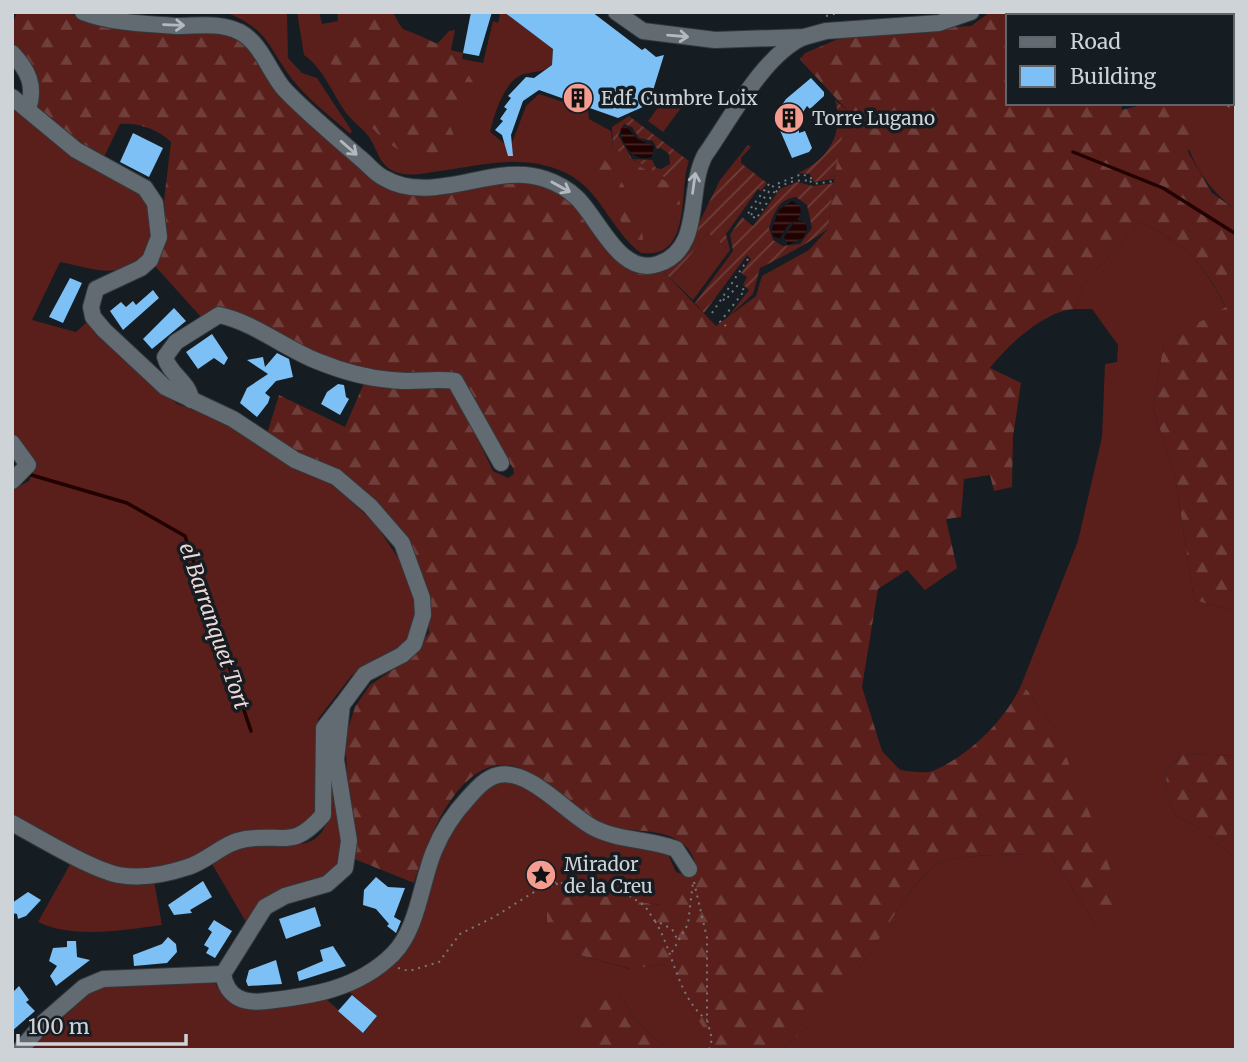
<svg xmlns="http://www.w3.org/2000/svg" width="1248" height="1062" font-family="Merriweather,serif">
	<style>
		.grass { fill: #5a1f1a }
		.forest { fill: url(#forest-firs) }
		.garden { fill: url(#garden-furrows); fill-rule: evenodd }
		.water { fill: url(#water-rules) }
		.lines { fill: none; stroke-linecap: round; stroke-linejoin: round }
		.stream { stroke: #220101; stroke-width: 3.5 }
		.building { fill: #7cc0f6 }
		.minor-casing { stroke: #34383c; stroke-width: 18 }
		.path { stroke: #747a7f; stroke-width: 2; stroke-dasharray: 2 5; stroke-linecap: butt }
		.minor { stroke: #626b72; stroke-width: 16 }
		.oneway { stroke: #b3b9be }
		.labels { text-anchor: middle; stroke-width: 7; stroke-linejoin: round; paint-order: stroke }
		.poi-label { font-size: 19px; fill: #ced3d7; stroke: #151c22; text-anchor: start }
		.water-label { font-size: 21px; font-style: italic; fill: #efd8d4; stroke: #151c22 }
	</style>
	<defs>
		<pattern id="forest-firs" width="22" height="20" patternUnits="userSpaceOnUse" patternTransform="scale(1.75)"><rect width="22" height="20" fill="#5a1f1a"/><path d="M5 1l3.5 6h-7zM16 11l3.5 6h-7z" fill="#703f3b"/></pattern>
		<pattern id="garden-furrows" width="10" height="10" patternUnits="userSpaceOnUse" patternTransform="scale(1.75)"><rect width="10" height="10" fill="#5a1f1a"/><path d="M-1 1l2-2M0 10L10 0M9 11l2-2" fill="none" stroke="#703f3b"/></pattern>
		<pattern id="water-rules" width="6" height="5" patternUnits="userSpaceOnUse" patternTransform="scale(1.75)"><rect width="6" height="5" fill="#220101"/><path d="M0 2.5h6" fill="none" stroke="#412525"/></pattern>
	</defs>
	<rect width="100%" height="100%" fill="#151c22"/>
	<g class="grass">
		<path d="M225,12H287L288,58L302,73L317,78L352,131L350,134C333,118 312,103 297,85C267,50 273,31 225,12Z"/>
		<path d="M297,12H319L322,24L338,21L337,12H393C404,36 413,40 438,43L449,31L455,30L451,50L463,53L462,59L483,63L493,21L498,23L500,15L495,12H511L509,16L553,49L552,65C542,73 533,71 521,75C504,82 494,115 490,132L510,148L526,106L539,94L588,110L589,119L611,131L613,148C644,164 643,172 681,169L689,161C678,190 693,260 641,253C611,231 601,190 566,173C525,153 483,165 440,171C425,173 408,178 393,171C378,163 378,150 369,137C363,129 354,123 347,114C332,94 325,70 304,55Z"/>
		<path d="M1093,12H1236V210C1196,180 1188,151 1175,104L1168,103H1232V16H1094Z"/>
		<polygon points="672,89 687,100 663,132 648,121"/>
		<path d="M12,105L139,191C158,219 155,265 116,270C99,273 77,265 60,262L32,320L76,332L88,321L177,404L223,420L332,483L376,525L409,574L415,592L414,629L408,643L352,675L318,719V810L308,827L214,848L172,867L132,870L95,860L12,816V490L29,481L34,468L12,438Z"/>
		<path d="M1141,222C1188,247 1201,260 1226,308L1164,342L1153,407L1175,476L1194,600L1236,612V756L1183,754L1166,771L1167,794L1175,815L1197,827L1236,858V1050H782C818,1019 840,993 868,955C885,932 915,875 940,863C963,852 1025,855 1051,855L1096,925L1076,785L1054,727L1022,683L1078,541L1102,437L1105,364L1117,362L1118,345L1092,309H1074L1083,284Z"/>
		<polygon points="707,233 730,250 693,300 672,280"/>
		<path d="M329,749C333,783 352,850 329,877C287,890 274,885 246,922L212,864C222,857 230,851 241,848C287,835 327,868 332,793C333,779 330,763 329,749Z"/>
		<path d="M499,778L521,785L582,829L666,850L676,872L661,905L632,901L576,954L630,969L664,964L708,1035L694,1050H669L640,1025L618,993H599L573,1046L577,1050H29L92,990L109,985L214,981C233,1021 290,1002 325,998L364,1033L377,1016L346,989L382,970L444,839L469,805Z"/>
		<path d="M72,861C104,878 117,884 154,881L162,925C124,930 73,939 38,922Z"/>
	</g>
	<g class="forest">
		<path d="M17,12H68L87,21L224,33L241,39L286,103L375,180L538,183L572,199L613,250L662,270L716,326L756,296L762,276L809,250L828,229L840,133L847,110L804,64L800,59L805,53L852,33L971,26L990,12H1093L1094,16H1008V103H1121L1122,110L1149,103L1175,104L1195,127L1188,152L1212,193L1236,210V612L1194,600L1175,476L1153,407L1164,342L1226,307C1201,260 1188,247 1141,222L1083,284L1074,309C1044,311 1007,346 990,368L1021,383L1013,437L1012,487L994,491L990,475L964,479L961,517L946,519L957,568L925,590L907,570L878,589L862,687L882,751L900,770C910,771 924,774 933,771C970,755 1007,719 1022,683L1054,727L1103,846L1121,905L1096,925L1051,855C1025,855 963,852 940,863C914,875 886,932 868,955C840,994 818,1019 782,1050H694L707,1034L664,964L631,969L576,954L547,932V903L582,893L660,905L676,872L689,876L696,874C697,862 691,849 681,842C656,825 620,835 593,821C562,805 532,756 493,766C450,778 426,845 414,883L352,858L345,738L355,707L370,685L412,657L429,633L426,586L407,544L267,434L279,395L345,427L364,383L397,389L448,386L460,403L493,471L508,478L514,474L513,468L450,374L437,372L414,377L373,373L305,349L241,316L202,318L155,266L166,243L164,201L171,142C160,130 137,122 120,124L103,159C81,145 48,128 36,104C27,84 31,60 13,45L12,26Z"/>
		<path d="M347,12H388L394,26C431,39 454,48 474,84L464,100L448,105L446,117L456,140C398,193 346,96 326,53L346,37Z"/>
		<path d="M599,154C623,177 641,212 644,245L636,246C612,217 619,194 588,167L589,160Z"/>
		<polygon points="628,160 676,187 681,208 670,211 638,178 625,175 623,166"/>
		<polygon points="1183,754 1236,756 1236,858 1197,827 1175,815 1167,794 1166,771"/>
		<polygon points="599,993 618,993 640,1025 669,1050 577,1050 573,1046 583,1015"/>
	</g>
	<g class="garden">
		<path d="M835,100L847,110L834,179L814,182L810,174L798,173C828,160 845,133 835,100Z"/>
		<path d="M629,116L689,161L675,176L666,178L613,148L612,127ZM624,124L632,127L639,138L653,141L657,149L661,148L669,154L670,164L661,169L656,168L652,160L632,159L618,135Z"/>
		<polygon points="748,145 751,147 741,158 741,163 767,183 761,191 758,189 726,234 730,250 707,233 672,280 662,270 683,259 692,247 697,227 720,180"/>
		<path d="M797,182L813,186L834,183L828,229C806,245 784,256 760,268L753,294L728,317L749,290L743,285L747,277L741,273L751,259L747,255L704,313L695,303L733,251L730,235L742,217L753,226L780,189ZM796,197L807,205L812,228L800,244L783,246L773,240L769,228C774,214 778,199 796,197Z"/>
	</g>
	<g class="water">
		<path d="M626,126L637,139L654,146L652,157C635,163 619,144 621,128Z"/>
		<polygon points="792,201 800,206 801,213 797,220 805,222 807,229 803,238 788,245 784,237 796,220 787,226 780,238 774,237 771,231 779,210"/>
	</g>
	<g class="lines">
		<g class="stream">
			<polyline points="1073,152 1163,188 1236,234"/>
			<polyline points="28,474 127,503 185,536 251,731"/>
		</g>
	</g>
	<g class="building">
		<polygon points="471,12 492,12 479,56 463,53"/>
		<polygon points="504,12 592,12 642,50 645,48 656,57 664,55 651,97 645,106 618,118 539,90 523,101 511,135 513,156 508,156 502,135 495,130 503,121 500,119 507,109 504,107 511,98 508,96 526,77 534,78 552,65 553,49"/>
		<polygon points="811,78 824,92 824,96 810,109 807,106 799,118 799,133 805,131 812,148 809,152 792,158 779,128 778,111 786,99"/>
		<polygon points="133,133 163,148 149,177 120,162"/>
		<polygon points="70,278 82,283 63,323 49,317"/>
		<polygon points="153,290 159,298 123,330 110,311 121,302 126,307 133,301 136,305"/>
		<polygon points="174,308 186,321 152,349 143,339"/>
		<polygon points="212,334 228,358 224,365 214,358 198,369 186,352"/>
		<polygon points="277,353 289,359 293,377 276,381 265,393 270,397 268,403 257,417 240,403 247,388 268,374 247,360 263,357 265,367"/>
		<polygon points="338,384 344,385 346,397 349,399 340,415 321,404 327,392"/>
		<polygon points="376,877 388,887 405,888 394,917 401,921 396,933 387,926 389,924 376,909 363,905 364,890"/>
		<polygon points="203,881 212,897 190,910 192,913 174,915 168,905"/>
		<polygon points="28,892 41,900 26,916 18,919 17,914 12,913 12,903"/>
		<polygon points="315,907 321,926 286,939 279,919"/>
		<polygon points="214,920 232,931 215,958 206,953 209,948 204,945 212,932 208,929"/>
		<polygon points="168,937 176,944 177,952 167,963 134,966 133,955 162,944"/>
		<polygon points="67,941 76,941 77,957 90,960 56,986 50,976 57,966 49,961 53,948 67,947"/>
		<polygon points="333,946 346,966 299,981 297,972 323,961 320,950"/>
		<polygon points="276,960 282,984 248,986 246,981 249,970"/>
		<polygon points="19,986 29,1000 26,1002 35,1011 12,1031 12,993"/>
		<polygon points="352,995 377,1016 363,1033 338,1011"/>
	</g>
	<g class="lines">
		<g class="minor-casing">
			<g id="minor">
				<path d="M83,12C111,23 147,24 177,26C199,26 220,22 240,32C262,44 269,72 285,90C308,114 335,136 360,158C368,164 375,174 384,178C434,207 494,161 545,179C557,183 568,189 577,198C599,219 620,277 658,264C704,249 686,190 705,155C730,120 764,54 804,37"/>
				<polyline points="616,12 643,31 715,40 804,37 826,31 939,23 971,12"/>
				<path d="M12,53C28,70 36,86 28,109"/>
				<path d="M12,97L76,150L145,188L155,203L159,237L150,260L141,268L96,289L91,307L93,317L104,330L165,387L233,419L295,460L336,477L370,506L402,543L422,598L423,615L414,644L402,655L365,674L342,705L336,760L349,841L345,868L327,884L285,896L265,907L223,974C227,997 243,1004 266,1001C312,996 358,989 393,954C418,929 421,882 434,851C442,831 454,813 469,797C477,788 486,778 498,775C530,768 567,814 594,828C620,841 650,839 676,849L689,869"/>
				<path d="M191,400C190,383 169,374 165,357L176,342L219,315C255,323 284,348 317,361C339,370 367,378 391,380C413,383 433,378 455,381L501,463"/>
				<polyline points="12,443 28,465 12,481"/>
				<path d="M12,823C38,837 92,870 119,875C141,879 167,874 188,867C208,861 224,842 246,839C285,833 292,850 323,815L324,728L342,705"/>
				<polyline points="20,1050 45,1021 84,987 103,979 223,974"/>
			</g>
		</g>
		<g class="path">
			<polyline points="1137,12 1140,16"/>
			<polyline points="1200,12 1202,16"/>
			<polyline points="826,16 841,12"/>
			<polyline points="1232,78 1236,80"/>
			<polyline points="1214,103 1236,108"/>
			<polyline points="810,181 813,184 835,181"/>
			<polyline points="769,184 748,212 756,219 775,191"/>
			<path d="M751,215L774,185L802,174L811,178L810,181C797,179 786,182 775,190L781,195"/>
			<polyline points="723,299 725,301 737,286 745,290 720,322 726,326"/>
			<polyline points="712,313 750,256"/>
			<polyline points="554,882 625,893 645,906 654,920 672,929 678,941"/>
			<polyline points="694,882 707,938 707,1020 712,1039 709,1050"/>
			<path d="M655,921C674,952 677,997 707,1020"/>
			<polyline points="672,952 688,924 693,882"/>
			<polyline points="398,968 409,971 439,962 460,934 494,917 547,884 554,887 558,883"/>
		</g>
		<use href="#minor" class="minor"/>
	</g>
	<defs><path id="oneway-shaft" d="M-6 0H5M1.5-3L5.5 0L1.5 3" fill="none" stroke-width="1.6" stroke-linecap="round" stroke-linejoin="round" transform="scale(1.75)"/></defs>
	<g class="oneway">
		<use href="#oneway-shaft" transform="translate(174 25) rotate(2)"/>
		<use href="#oneway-shaft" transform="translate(678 36) rotate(5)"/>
		<use href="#oneway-shaft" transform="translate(349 148) rotate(41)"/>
		<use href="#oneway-shaft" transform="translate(694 183) rotate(-82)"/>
		<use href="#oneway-shaft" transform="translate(561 187) rotate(29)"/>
	</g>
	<defs>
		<g id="building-disc" transform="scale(1.575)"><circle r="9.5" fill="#f59c90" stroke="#151c22"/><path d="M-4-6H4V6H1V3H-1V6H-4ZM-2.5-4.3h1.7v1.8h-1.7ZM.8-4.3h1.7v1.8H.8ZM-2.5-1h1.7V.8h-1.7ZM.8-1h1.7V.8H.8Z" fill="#111"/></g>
		<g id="sight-disc" transform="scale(1.575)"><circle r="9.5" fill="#f59c90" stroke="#151c22"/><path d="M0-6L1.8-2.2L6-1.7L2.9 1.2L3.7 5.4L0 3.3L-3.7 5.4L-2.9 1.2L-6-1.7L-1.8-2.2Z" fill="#111"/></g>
	</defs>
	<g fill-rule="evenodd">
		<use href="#building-disc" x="578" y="98"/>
		<use href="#building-disc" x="789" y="118"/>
		<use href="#sight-disc" x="541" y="875"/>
	</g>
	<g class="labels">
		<g class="poi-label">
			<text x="601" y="105">Edf. Cumbre Loix</text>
			<text x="812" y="125">Torre Lugano</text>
			<text x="564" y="871">Mirador<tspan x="564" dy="22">de la Creu</tspan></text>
		</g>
		<g class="water-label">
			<text transform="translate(214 626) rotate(71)" y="7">el Barranquet Tort</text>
		</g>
	</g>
	<rect width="1248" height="1062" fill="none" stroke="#ced3d7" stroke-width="28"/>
	<rect x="1006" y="14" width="228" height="91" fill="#151c22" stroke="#5f656a" stroke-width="2"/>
	<rect x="1020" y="37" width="35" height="10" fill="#626b72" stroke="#5f656a" stroke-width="2"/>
	<text x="1070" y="49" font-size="21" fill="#ced3d7">Road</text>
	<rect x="1020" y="66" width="35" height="21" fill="#7cc0f6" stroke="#5f656a" stroke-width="2"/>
	<text x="1070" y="84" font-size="21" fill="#ced3d7">Building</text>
	<path d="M18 1034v10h168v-10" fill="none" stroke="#ced3d7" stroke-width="3.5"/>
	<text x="28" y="1034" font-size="21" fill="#ced3d7" stroke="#151c22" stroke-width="5" paint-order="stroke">100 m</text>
</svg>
